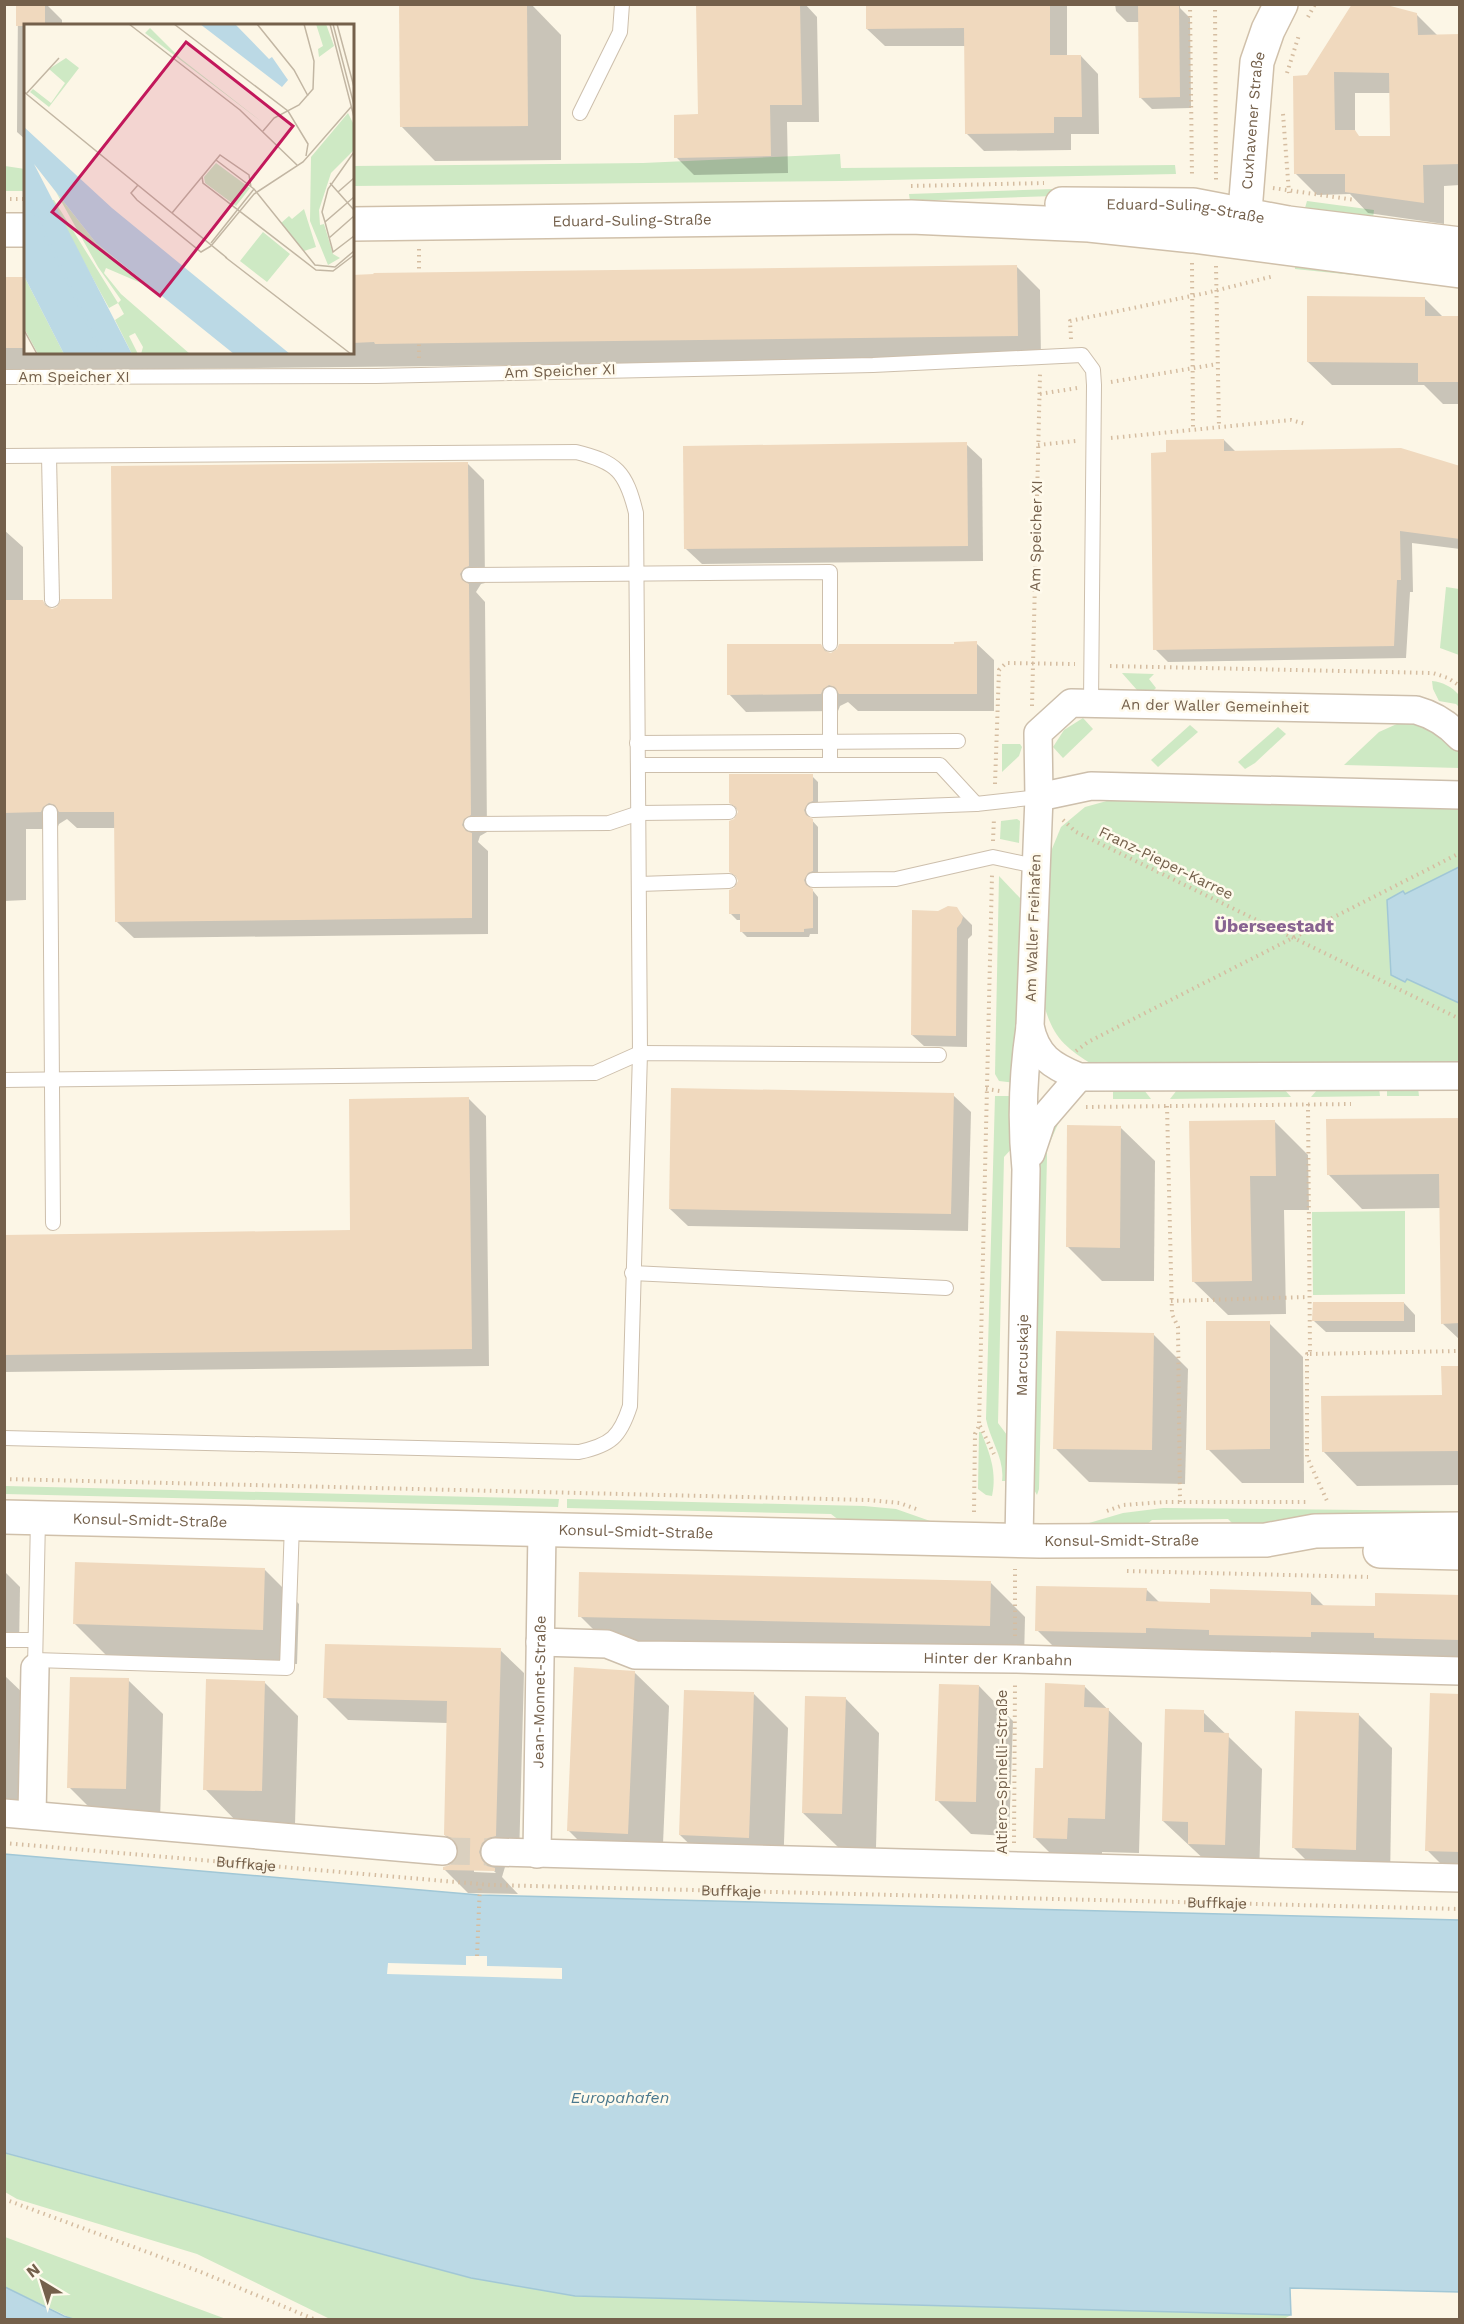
<svg xmlns="http://www.w3.org/2000/svg" width="1464" height="2324" font-family="'Work Sans',sans-serif">
	<style>
		.green { fill: #cee9c4 }
		.water { fill: #bbd9e5; stroke: #a1c7d6; stroke-width: 1.5 }
		.pier { fill: #fcf6e6 }
		.shadow { fill: #0003; fill-rule: evenodd }
		.building { fill: #f0d9be; fill-rule: evenodd }
		.lines { fill: none; stroke-linecap: round; stroke-linejoin: round }
		.street-tunnel { stroke: #dad0bf; stroke-width: 27; stroke-dasharray: 27 14; stroke-linecap: butt }
		.lane-casing { stroke: #cdbfac; stroke-width: 16 }
		.street-casing { stroke: #cdbfac; stroke-width: 30 }
		.secondary-casing { stroke: #d0c0aa; stroke-width: 36 }
		.path { stroke: #d5bda1; stroke-width: 4; stroke-dasharray: 1.5 4.5; stroke-linecap: butt }
		.lane { stroke: #fff; stroke-width: 14 }
		.street { stroke: #fff; stroke-width: 27 }
		.secondary { stroke: #fff; stroke-width: 33 }
		.labels { text-anchor: middle; stroke-width: 5; stroke-linejoin: round; paint-order: stroke }
		.street-label { font-size: 15px; fill: #74604b; stroke: #fffaec }
		.water-label { font-size: 16px; font-style: italic; fill: #49788e; stroke: #fffaec }
		.quarter-label { font-size: 18px; font-weight: bold; fill: #886391; stroke: #fffaec }
		.inset-river { fill: none; stroke: #bbd9e5; stroke-width: 3 }
		.inset-road { fill: none; stroke: #c2b6a3; stroke-width: 1.5 }
		.view { fill: #c2185b; fill-opacity: 0.15; stroke: #c2185b; stroke-width: 3 }
		.inset-edge { fill: none; stroke: #74604b; stroke-width: 3 }
	</style>
	<rect width="100%" height="100%" fill="#fcf6e6"/>
	<g class="green">
		<polygon points="840,154 841,168 1175,165 1176,174 841,181 353,186 353,166 643,163"/>
		<polygon points="5,166 25,169 25,191 5,191"/>
		<polygon points="1175,188 1175,196 1054,196 910,201 909,194 1053,189"/>
		<polygon points="1307,201 1374,210 1373,219 1305,208"/>
		<polygon points="1295,260 1364,268 1363,276 1295,269"/>
		<polygon points="1446,587 1459,589 1459,655 1440,648"/>
		<polygon points="1122,673 1154,674 1149,679 1156,688 1154,690 1137,690"/>
		<path d="M1432,681C1443,682 1452,687 1459,695V707L1456,704L1439,701L1433,689Z"/>
		<polygon points="1083,718 1093,729 1063,758 1053,747 1064,730"/>
		<path d="M1399,723C1428,723 1440,731 1459,751V768L1344,765L1379,732Z"/>
		<polygon points="1190,725 1198,732 1158,767 1151,760"/>
		<polygon points="1278,727 1286,734 1255,763 1245,769 1238,762"/>
		<polygon points="1002,744 1020,744 1022,747 1019,756 1002,772"/>
		<path d="M1114,799L1459,807V1063L1093,1065C1063,1046 1053,1037 1043,1002L1047,861L1061,827L1085,807Z"/>
		<polygon points="1017,819 1020,821 1019,843 1000,839 1001,821"/>
		<polygon points="999,876 1020,898 1016,1083 999,1081 995,1074"/>
		<polygon points="1379,1088 1380,1096 1311,1097 1318,1089"/>
		<polygon points="1387,1088 1418,1088 1419,1096 1387,1096"/>
		<polygon points="1284,1089 1291,1097 1170,1099 1177,1090"/>
		<polygon points="1144,1090 1151,1099 1113,1099 1113,1091"/>
		<path d="M995,1096H1016L1014,1146L1004,1157L998,1423L1007,1435L1006,1481H1002C1005,1459 990,1440 986,1419Z"/>
		<polygon points="1061,1117 1047,1149 1047,1157 1039,1489 1037,1495 1033,1488 1039,1157 1045,1135"/>
		<polygon points="1405,1211 1405,1294 1313,1295 1312,1212"/>
		<path d="M979,1432H981C990,1454 997,1472 992,1496L986,1495L978,1489Z"/>
		<polygon points="5,1486 559,1499 558,1507 5,1494"/>
		<polygon points="567,1499 864,1506 896,1509 933,1522 952,1523 844,1524 831,1514 567,1508"/>
		<polygon points="1163,1508 1459,1511 1459,1519 1238,1529 1228,1519 1152,1520 1140,1530 1078,1524 1089,1523 1123,1513"/>
		<polygon points="4,2153 471,2278 575,2296 1291,2315 1282,2320 330,2319 197,2254 17,2199 5,2192"/>
		<polygon points="5,2237 226,2319 73,2319 5,2287"/>
	</g>
	<g class="water">
		<polygon points="1459,867 1459,1003 1407,979 1405,982 1391,975 1387,900 1403,891 1405,894"/>
		<polygon points="4,1854 479,1895 1459,1920 1459,2292 1290,2288 1291,2315 575,2296 471,2278 5,2153"/>
		<polygon points="5,2287 64,2316 73,2319 5,2319"/>
	</g>
	<polygon class="pier" points="466,1956 487,1956 487,1966 562,1968 562,1979 387,1974 388,1963 466,1965"/>
	<g class="shadow">
		<polygon points="18,4 46,4 62,20 62,26 26,26 26,140 17,132"/>
		<polygon points="401,4 531,4 561,35 561,160 435,161 401,126"/>
		<polygon points="698,4 805,4 817,17 819,122 787,122 788,173 694,175 676,157 700,116"/>
		<polygon points="867,4 1067,4 1067,56 1081,56 1098,74 1099,134 1071,134 1071,150 984,151 966,133 966,46 885,46 867,29"/>
		<polygon points="1115,4 1180,4 1180,8 1190,18 1191,108 1152,109 1140,97 1140,22 1127,22 1116,11"/>
		<path d="M1416,14L1438,36H1460V185L1444,186V224L1368,213L1350,194L1317,195L1295,173L1308,77ZM1355,93H1391L1392,138H1360L1355,132Z"/>
		<polygon points="1017,267 1040,290 1041,359 4,371 4,278 26,278 26,352 352,352 352,276"/>
		<polygon points="1424,298 1444,318 1460,318 1460,404 1443,404 1424,385 1332,385 1308,362"/>
		<polygon points="1224,440 1236,452 1460,467 1460,549 1412,543 1413,592 1410,592 1406,658 1168,662 1155,649 1168,454"/>
		<polygon points="966,444 982,459 983,561 702,564 686,549"/>
		<polygon points="467,463 484,480 485,583 481,584 476,592 485,602 487,832 480,836 478,842 488,851 488,934 134,938 117,922 116,828 77,828 67,819 59,824 57,829 26,829 26,900 4,901 4,530 23,547 23,601 42,601 51,610 114,600"/>
		<polygon points="976,643 994,660 994,711 858,711 848,702 840,706 838,711 746,712 729,694 820,645 829,654 839,650"/>
		<polygon points="812,776 818,782 818,807 814,808 809,817 818,827 818,877 814,878 809,886 818,897 818,934 810,934 809,937 747,937 741,931 741,920 737,920 731,914 735,889 740,881 731,871 735,821 740,813 731,802"/>
		<polygon points="960,913 972,925 972,935 968,939 967,1047 924,1046 912,1035"/>
		<polygon points="953,1095 971,1112 968,1231 688,1226 670,1209"/>
		<polygon points="469,1099 486,1116 489,1366 4,1372 4,1236 352,1231"/>
		<polygon points="1460,1120 1460,1340 1442,1323 1441,1208 1362,1209 1328,1174"/>
		<polygon points="1274,1121 1308,1155 1309,1210 1284,1210 1286,1314 1228,1315 1193,1281"/>
		<polygon points="1120,1127 1155,1161 1154,1281 1102,1281 1068,1247"/>
		<polygon points="1404,1303 1415,1315 1415,1332 1326,1332 1314,1321"/>
		<polygon points="1269,1323 1303,1357 1304,1483 1242,1483 1208,1449"/>
		<polygon points="1153,1334 1188,1369 1185,1484 1089,1482 1055,1448"/>
		<polygon points="1460,1368 1460,1485 1357,1486 1323,1451 1443,1397"/>
		<polygon points="265,1570 299,1604 297,1664 109,1658 74,1623"/>
		<polygon points="4,1571 20,1587 19,1647 4,1647"/>
		<polygon points="991,1583 1025,1617 1024,1660 614,1650 580,1616"/>
		<polygon points="1146,1589 1160,1603 1211,1604 1311,1593 1324,1606 1376,1607 1460,1596 1460,1670 1069,1662 1037,1630"/>
		<path d="M500,1650L524,1673L519,1859L512,1861L505,1867L502,1877L518,1894L468,1893L444,1869L457,1861L460,1852L445,1835L448,1723L348,1720L325,1697ZM474,1869L493,1870L496,1873L474,1872Z"/>
		<polygon points="634,1672 669,1706 662,1867 603,1865 569,1831"/>
		<polygon points="4,1675 28,1698 25,1801 4,1800"/>
		<polygon points="128,1680 163,1714 160,1822 103,1821 69,1787"/>
		<polygon points="264,1682 298,1716 295,1825 239,1824 205,1789"/>
		<polygon points="979,1686 1013,1721 1009,1836 971,1834 937,1800"/>
		<polygon points="1084,1686 1142,1743 1139,1853 1102,1852 1101,1872 1068,1871 1034,1837 1045,1770"/>
		<polygon points="754,1694 788,1728 783,1871 715,1869 680,1835"/>
		<polygon points="1460,1695 1460,1883 1427,1850"/>
		<polygon points="845,1698 879,1733 876,1848 838,1847 803,1813"/>
		<polygon points="1203,1712 1262,1769 1259,1879 1224,1878 1163,1821"/>
		<polygon points="1358,1714 1392,1748 1390,1883 1328,1882 1294,1848"/>
	</g>
	<g class="building">
		<rect x="16" y="4" width="29" height="22"/>
		<polygon points="399,4 527,4 528,126 400,127"/>
		<polygon points="696,4 800,4 802,105 770,105 771,156 674,158 674,115 698,114"/>
		<polygon points="866,4 1050,4 1050,55 1081,55 1082,117 1054,117 1054,133 965,134 964,28 866,29"/>
		<polygon points="1138,4 1179,5 1180,97 1139,98"/>
		<path d="M1352,4H1383L1417,13L1418,35L1460,34V164L1423,165L1424,203L1345,192V174H1294L1293,76L1307,75ZM1334,72L1389,73L1390,136H1359L1355,130H1335Z"/>
		<polygon points="1017,265 1018,336 375,344 374,342 352,343 352,275 374,274 373,273"/>
		<rect x="4" y="277" width="22" height="71"/>
		<polygon points="1307,296 1425,297 1425,316 1460,316 1460,382 1418,382 1418,363 1307,362"/>
		<polygon points="1224,439 1224,451 1401,448 1460,466 1460,539 1400,531 1401,580 1397,580 1394,646 1153,650 1151,453 1166,452 1166,440"/>
		<polygon points="967,442 968,546 684,549 683,446"/>
		<polygon points="468,462 469,566 464,568 460,574 462,580 469,584 471,815 464,819 462,825 466,831 472,833 472,918 115,922 114,812 59,812 55,805 49,803 43,807 41,812 4,813 4,600 43,600 45,605 52,609 57,607 61,599 112,599 111,466"/>
		<polygon points="977,641 977,694 839,694 835,687 829,685 823,689 821,694 727,695 727,644 821,644 825,651 831,653 837,649 839,644 954,644 954,642"/>
		<polygon points="729,774 813,774 813,801 808,803 804,810 806,815 813,819 813,871 808,873 804,880 806,885 813,889 813,928 804,929 804,932 740,932 740,914 729,914 729,890 734,888 738,881 736,876 729,872 729,821 734,819 738,812 736,807 729,803"/>
		<polygon points="948,906 957,907 963,917 961,923 957,928 956,1036 911,1035 912,910 938,911"/>
		<polygon points="671,1088 954,1093 951,1214 669,1209"/>
		<polygon points="469,1097 472,1349 4,1355 4,1235 350,1230 349,1099"/>
		<polygon points="1460,1118 1460,1323 1441,1324 1439,1174 1327,1175 1326,1119"/>
		<polygon points="1275,1120 1276,1176 1250,1176 1252,1281 1192,1282 1189,1121"/>
		<polygon points="1067,1125 1121,1126 1120,1248 1066,1247"/>
		<polygon points="1313,1302 1404,1302 1404,1321 1312,1321"/>
		<polygon points="1206,1321 1270,1321 1270,1449 1206,1450"/>
		<polygon points="1056,1331 1154,1333 1152,1450 1053,1449"/>
		<polygon points="1441,1366 1460,1366 1460,1451 1322,1452 1321,1396 1442,1395"/>
		<polygon points="75,1562 265,1568 263,1630 73,1624"/>
		<polygon points="579,1572 991,1581 990,1626 578,1617"/>
		<polygon points="1036,1586 1147,1588 1146,1601 1210,1603 1210,1589 1311,1592 1311,1605 1375,1606 1375,1593 1460,1595 1460,1640 1374,1638 1374,1633 1311,1632 1311,1637 1209,1635 1209,1630 1146,1628 1146,1633 1035,1631"/>
		<polygon points="325,1644 501,1648 496,1836 488,1838 482,1843 479,1852 482,1860 487,1866 495,1868 495,1871 443,1870 443,1867 450,1865 456,1860 459,1852 457,1844 452,1838 444,1835 447,1701 323,1698"/>
		<polygon points="574,1667 635,1671 628,1834 567,1831"/>
		<polygon points="70,1677 129,1678 126,1789 67,1788"/>
		<polygon points="206,1679 265,1681 262,1791 203,1790"/>
		<polygon points="1045,1683 1085,1685 1084,1707 1109,1708 1105,1819 1068,1818 1067,1839 1033,1838 1035,1768 1043,1768"/>
		<polygon points="939,1684 979,1685 976,1802 935,1801"/>
		<polygon points="684,1690 754,1692 749,1838 679,1835"/>
		<polygon points="1430,1693 1460,1694 1460,1852 1425,1851"/>
		<polygon points="805,1696 846,1697 842,1814 802,1813"/>
		<polygon points="1165,1709 1204,1710 1204,1732 1229,1733 1225,1845 1188,1844 1188,1822 1162,1821"/>
		<polygon points="1295,1711 1359,1713 1356,1850 1292,1848"/>
	</g>
	<g class="lines">
		<polyline class="street-tunnel" points="443,1851 495,1852"/>
		<g class="lane-casing">
			<g id="lane">
				<polyline points="580,113 620,32 622,4"/>
				<polyline points="4,377 376,376 873,365 1082,355 1093,370 1094,385 1091,703"/>
				<path d="M4,456L576,452C617,462 626,472 636,513L640,1053L630,1406C620,1437 611,1445 579,1452L4,1438"/>
				<polyline points="49,456 52,600"/>
				<polyline points="469,575 830,572 830,644"/>
				<polyline points="830,694 830,764"/>
				<polyline points="637,743 958,741"/>
				<polyline points="638,765 940,765 976,804"/>
				<polyline points="813,810 976,804 1039,797"/>
				<polyline points="50,812 53,1223"/>
				<polyline points="471,824 609,823 639,813 729,812"/>
				<polyline points="813,880 896,879 993,857 1035,866"/>
				<polyline points="639,884 729,881"/>
				<polyline points="4,1080 595,1073 640,1053 939,1055"/>
				<polyline points="632,1273 946,1288"/>
				<polyline points="4,1640 35,1640"/>
				<polyline points="35,1660 287,1668 292,1524"/>
				<polyline points="35,1668 38,1518"/>
			</g>
		</g>
		<g class="street-casing">
			<g id="street">
				<path d="M1460,737C1447,723 1434,715 1416,710L1071,703L1038,733L1039,797L1030,1026C1036,1056 1052,1066 1079,1077L1460,1076"/>
				<polyline points="1039,797 1091,786 1460,795"/>
				<polyline points="1031,1153 1042,1120 1079,1077"/>
				<path id="s2" d="M1019,1541L1026,1169C1021,1121 1023,1074 1030,1027"/>
				<path id="s3" d="M540,1642L607,1644L635,1655L1015,1659L1460,1671"/>
				<polyline points="4,1813 443,1851"/>
				<polyline points="32,1815 35,1668"/>
				<polyline points="495,1852 1460,1878"/>
				<path id="s4" d="M537,1854L542,1530"/>
			</g>
		</g>
		<g class="secondary-casing">
			<g id="secondary">
				<path id="s5" d="M1062,204L1193,205L1288,223L1460,244"/>
				<path id="s6" d="M352,224L911,217L1022,222L1089,225L1193,236L1460,271"/>
				<polyline points="4,230 26,230"/>
				<path id="s7" d="M1243,236L1257,62L1268,30L1281,4"/>
				<path id="s8" d="M4,1517L1040,1541L1266,1540L1315,1531L1460,1529"/>
				<polyline points="1380,1551 1460,1553"/>
			</g>
		</g>
		<g class="path">
			<polyline points="1190,4 1192,178"/>
			<polyline points="1215,4 1216,180"/>
			<polyline points="1308,17 1315,4"/>
			<polyline points="1287,73 1299,35"/>
			<polyline points="1283,114 1289,193"/>
			<polyline points="911,186 1044,183"/>
			<polyline points="1273,188 1355,200"/>
			<polyline points="4,199 26,199"/>
			<polyline points="419,249 419,272"/>
			<polyline points="1192,263 1193,429"/>
			<polyline points="1216,266 1219,427"/>
			<polyline points="1071,339 1070,321 1206,293 1274,276"/>
			<polyline points="419,358 419,343"/>
			<polyline points="1111,382 1217,364"/>
			<polyline points="1040,394 1077,388"/>
			<polyline points="1111,438 1291,420 1306,424"/>
			<polyline points="1038,445 1076,441"/>
			<polyline points="1110,666 1433,673 1448,678 1460,686"/>
			<polyline points="1032,706 1040,374"/>
			<polyline points="995,784 999,670 1006,663 1075,664"/>
			<polyline points="1063,820 1076,832 1460,1019"/>
			<polyline points="993,841 994,818"/>
			<polyline points="1076,1051 1088,1042 1460,853"/>
			<polyline points="986,1089 1000,1091"/>
			<polyline points="1308,1104 1310,1354 1307,1354 1307,1457 1328,1503"/>
			<polyline points="1167,1106 1172,1314 1178,1327 1180,1502"/>
			<polyline points="1086,1107 1351,1104"/>
			<polyline points="1171,1301 1308,1297"/>
			<polyline points="1310,1354 1460,1351"/>
			<polyline points="980,1426 994,1454"/>
			<polyline points="4,1479 868,1500 900,1503 916,1509"/>
			<polyline points="1107,1511 1123,1505 1165,1502 1306,1502"/>
			<polyline points="974,1512 975,1434 979,1426 992,875"/>
			<polyline points="1127,1571 1368,1577"/>
			<polyline points="1015,1636 1015,1569"/>
			<path id="s1" d="M4,1843L491,1885L1460,1909"/>
			<polyline points="1014,1843 1015,1683"/>
			<polyline points="477,1956 480,1884"/>
			<polyline points="4,2199 201,2272 316,2320"/>
		</g>
		<use href="#lane" class="lane"/>
		<use href="#street" class="street"/>
		<use href="#secondary" class="secondary"/>
	</g>
	<g class="labels">
		<g class="street-label">
			<text dy="5" stroke="none"><textPath href="#s7" startOffset="116">Cuxhavener Straße</textPath></text>
			<text dy="5" stroke="none"><textPath href="#s5" startOffset="124">Eduard-Suling-Straße</textPath></text>
			<text dy="5" stroke="none"><textPath href="#s6" startOffset="280">Eduard-Suling-Straße</textPath></text>
			<text transform="translate(560 371) rotate(-2)" y="5">Am Speicher XI</text>
			<text x="74" y="382">Am Speicher XI</text>
			<text transform="translate(1036 536) rotate(-89)" y="5">Am Speicher XI</text>
			<text transform="translate(1215 706) rotate(1)" y="5">An der Waller Gemeinheit</text>
			<text transform="translate(1166 863) rotate(26)" y="5">Franz-Pieper-Karree</text>
			<text transform="translate(1033 928) rotate(-88)" y="5">Am Waller Freihafen</text>
			<text dy="5" stroke="none"><textPath href="#s2" startOffset="186">Marcuskaje</textPath></text>
			<text dy="5" stroke="none"><textPath href="#s8" startOffset="146">Konsul-Smidt-Straße</textPath></text>
			<text dy="5" stroke="none"><textPath href="#s8" startOffset="632">Konsul-Smidt-Straße</textPath></text>
			<text dy="5" stroke="none"><textPath href="#s8" startOffset="1118">Konsul-Smidt-Straße</textPath></text>
			<text dy="5" stroke="none"><textPath href="#s3" startOffset="460">Hinter der Kranbahn</textPath></text>
			<text dy="5" stroke="none"><textPath href="#s4" startOffset="162">Jean-Monnet-Straße</textPath></text>
			<text transform="translate(1002 1772) rotate(-90)" y="5">Altiero-Spinelli-Straße</text>
			<text dy="5" stroke="none"><textPath href="#s1" startOffset="243">Buffkaje</textPath></text>
			<text dy="5" stroke="none"><textPath href="#s1" startOffset="729">Buffkaje</textPath></text>
			<text dy="5" stroke="none"><textPath href="#s1" startOffset="1215">Buffkaje</textPath></text>
		</g>
		<g class="water-label">
			<text x="620" y="2103">Europahafen</text>
		</g>
		<g class="quarter-label">
			<text x="1274" y="932">Überseestadt</text>
		</g>
	</g>
	<g transform="translate(24 24)">
		<rect width="330" height="330" fill="#fcf6e6"/>
		<path d="M292,0H302L310,22L295,33L294,25L299,22ZM126,4L156,34L238,98L121,9ZM42,34L55,44L25,83L6,68L9,65L27,79L41,59L25,45ZM324,89L330,101V126L307,149L295,186L296,201L300,200L309,230L316,234L304,241L286,197L287,133ZM192,139L226,164L212,182L181,159L180,153ZM32,168L72,219L124,262L82,244L80,249L97,270L166,330H117L119,323L111,309L105,312L114,330H108L91,296L100,290L94,279L85,284L26,176H30L94,279L97,276L74,243ZM280,185L292,223L280,227L257,199L265,192L268,195ZM239,208L266,230L243,258L216,237ZM0,252L40,330H14L0,304Z" fill="#cee9c4"/>
		<path d="M176,0H211L245,35L248,33L264,56L258,63ZM0,103L88,184L266,330H210L72,219L10,140L108,330H40L0,252Z" fill="#bbd9e5"/>
		<path class="inset-river" d="M0,166L78,330"/>
		<path class="inset-road" d="M105,0L216,86L273,141M150,0L264,87L284,120L282,132M233,0L270,46L284,72M306,0L330,93M309,0L330,81M313,0L330,63M0,68L203,234M2,70L35,34M239,107L250,94L275,81L289,65L290,37L280,0M192,136L230,165L291,241L311,243L330,227M178,152L179,159L292,246L309,247L330,231M306,159L330,186M114,161L107,169L113,176L177,228L187,222M314,168L330,154M330,173L301,198L309,228L330,212M148,189L196,131L225,151L227,163M301,198L298,188L304,165L330,128M305,214L330,192M187,219L230,165M187,222L230,170L279,138L327,83M201,233L327,330M0,306L13,330"/>
		<path class="view" d="M162,18L269,102L136,272L28,188Z"/>
		<rect width="330" height="330" class="inset-edge"/>
	</g>
	<rect width="1464" height="2324" fill="none" stroke="#74604b" stroke-width="12"/>
	<g transform="translate(42 2282) rotate(322)" stroke="#fffaec" stroke-width="4.5" paint-order="stroke">
	<path d="M0-4.5L10 22L0 15L-10 22Z" fill="#74604b"/>
	<text y="-9" font-size="16" font-weight="bold" text-anchor="middle" fill="#74604b">N</text>
	</g>
</svg>
